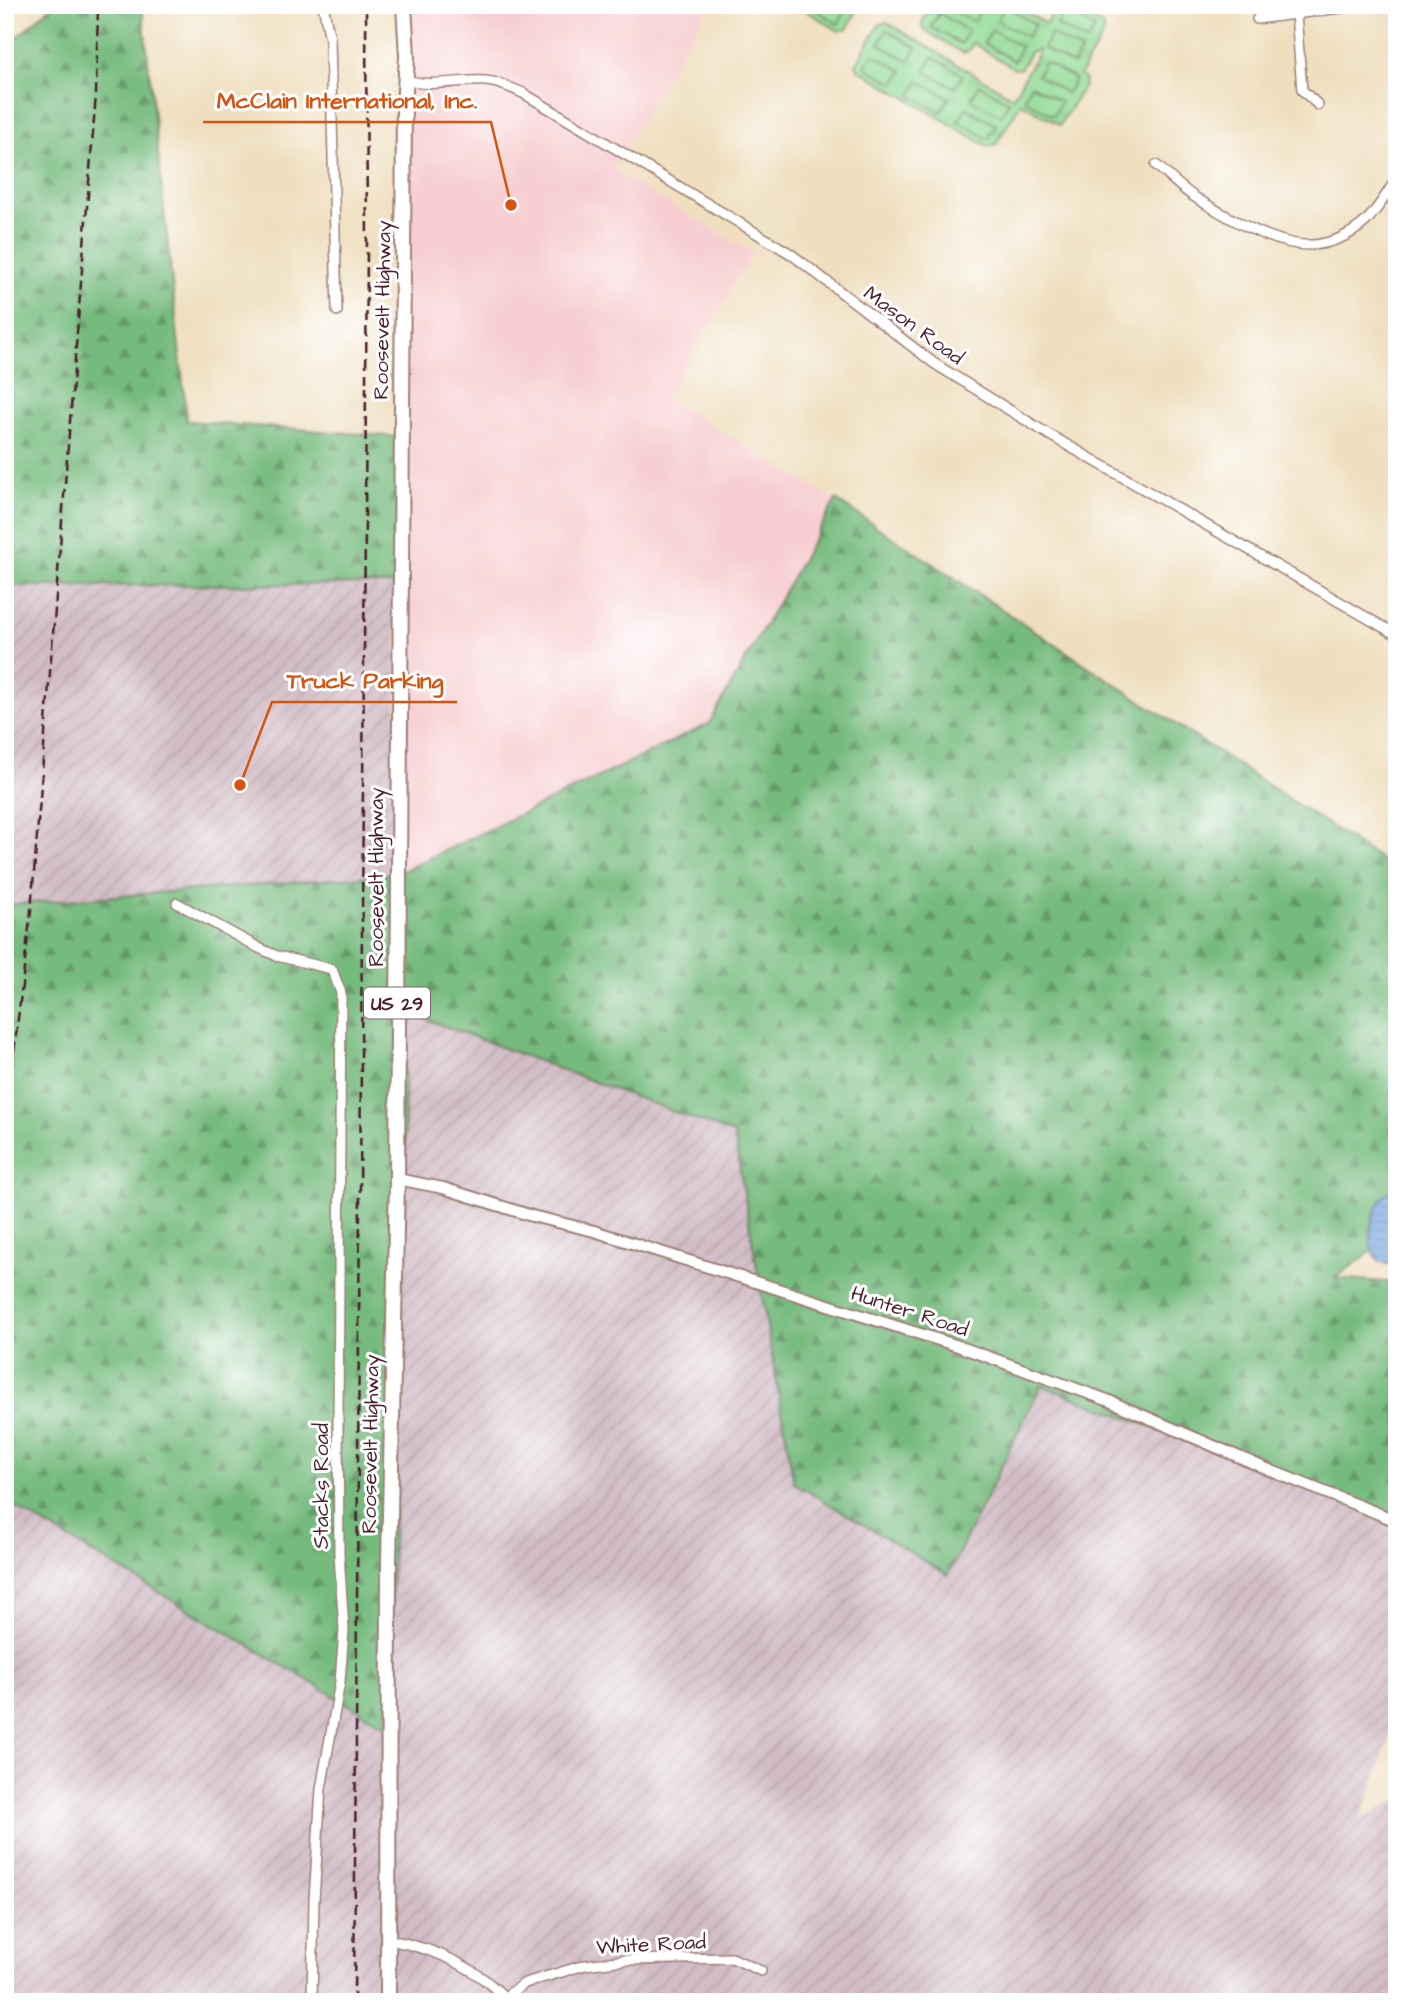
<svg xmlns="http://www.w3.org/2000/svg" width="1402" height="2007" font-family="'Architects Daughter',sans-serif">
	<style>
		.built { fill: #f7cfd2 }
		.industrial { fill: url(#industrial-furrows) }
		.forest { fill: url(#forest-firs); stroke: #606d54; stroke-width: 2 }
		.park { fill: url(#park-tufts); stroke: #6e7d60; stroke-width: 2 }
		.pitch { fill: #93db95; stroke: #6e7d60; stroke-width: 2 }
		.water { fill: url(#water-rules); stroke: #5e6284; stroke-width: 2 }
		.lines { fill: none; stroke-linecap: round; stroke-linejoin: round }
		.minor-casing { stroke: #9c7f75; stroke-width: 12 }
		.tertiary-casing { stroke: #9c7f75; stroke-width: 14 }
		.primary-casing { stroke: #9c7f75; stroke-width: 18 }
		.minor { stroke: #fff; stroke-width: 9 }
		.tertiary { stroke: #fff; stroke-width: 10 }
		.primary { stroke: #fff; stroke-width: 14 }
		.rail { stroke: #4a1f2b; stroke-width: 2.5; stroke-dasharray: 10 5; stroke-linecap: butt }
		.labels { text-anchor: middle; stroke-width: 6; stroke-linejoin: round; paint-order: stroke }
		.shield { fill: #fff; stroke: #80626b; stroke-width: 2 }
		.shield-label { font-size: 19px; font-weight: bold; fill: #4a1f2b }
		.street-label { font-size: 21px; fill: #4a1f2b; stroke: #fff }
		.leader { fill: none; stroke: #d8530f; stroke-width: 2.5 }
		.callout-dot { fill: #d8530f; stroke: #fff; stroke-width: 2.5 }
		.callout-label { font-size: 23px; text-anchor: middle; font-weight: bold; fill: #d8530f; stroke: #fff; stroke-width: 6; stroke-linejoin: round; paint-order: stroke }
	</style>
	<defs>
		<pattern id="industrial-furrows" width="10" height="10" patternUnits="userSpaceOnUse" patternTransform="scale(1.75)"><rect width="10" height="10" fill="#d2bdc6"/><path d="M-1 1l2-2M0 10L10 0M9 11l2-2" fill="none" stroke="#b6a2aa"/></pattern>
		<pattern id="forest-firs" width="22" height="20" patternUnits="userSpaceOnUse" patternTransform="scale(1.75)"><rect width="22" height="20" fill="#76bb7e"/><path d="M5 1l3.5 6h-7zM16 11l3.5 6h-7z" fill="#639767"/></pattern>
		<pattern id="park-tufts" width="24" height="20" patternUnits="userSpaceOnUse" patternTransform="scale(1.75)"><rect width="24" height="20" fill="#93db95"/><path d="M3 7l-1-3M5 7V3M7 7l1-3M15 17l-1-3M17 17v-4M19 17l1-3" fill="none" stroke="#80bc81"/></pattern>
		<pattern id="water-rules" width="6" height="5" patternUnits="userSpaceOnUse" patternTransform="scale(1.75)"><rect width="6" height="5" fill="#71a6de"/><path d="M0 2.5h6" fill="none" stroke="#5f87b4"/></pattern>
	</defs>
	<rect width="100%" height="100%" fill="#fff"/>
	<filter id="ink" filterUnits="userSpaceOnUse"><feTurbulence type="fractalNoise" baseFrequency=".0143" numOctaves="2"/><feDisplacementMap in="SourceGraphic" scale="14" xChannelSelector="R" yChannelSelector="G"/><feConvolveMatrix kernelMatrix="1 2 1 2 8 2 1 2 1" color-interpolation-filters="sRGB"/></filter>
	<filter id="wash" filterUnits="userSpaceOnUse"><feTurbulence type="fractalNoise" baseFrequency=".00686" numOctaves="4" result="noise"/><feDisplacementMap in="SourceGraphic" scale="28" xChannelSelector="R" yChannelSelector="G"/><feGaussianBlur stdDeviation="1.57" result="paint"/><feColorMatrix in="noise" values="0 0 0 0 0 0 0 0 0 0 0 0 0 0 0 0 0 1.4 0 .05"/><feComposite in="paint" operator="in"/></filter>
	<g filter="url(#wash)">
		<rect width="100%" height="100%" fill="#efdfbf"/>
		<polygon class="built" points="424,5 704,5 708,7 612,169 753,253 665,398 836,500 710,724 396,874 401,44"/>
		<g class="industrial">
			<polygon points="397,584 396,874 5,905 5,601 14,586"/>
			<polygon points="403,1010 734,1134 794,1483 949,1575 1041,1384 1397,1520 1397,1717 1360,1821 1397,1799 1397,2002 5,2002 5,1501 387,1726 405,1183"/>
		</g>
		<g class="forest">
			<polygon points="53,5 142,5 187,421 399,437 397,584 15,586 5,601 5,48"/>
			<polygon points="836,500 1397,870 1397,1233 1335,1278 1397,1283 1397,1520 1041,1385 948,1575 794,1483 734,1134 404,1011 405,1183 387,1727 5,1501 5,905 396,874 709,724"/>
		</g>
		<g class="park">
			<polygon points="797,5 860,5 847,29 839,31"/>
			<polygon points="930,5 988,5 993,8 994,5 1014,5 1046,24 1057,5 1067,5 1103,26 1104,33 1080,75 1084,78 1085,84 1060,125 1021,103 996,144 989,147 858,69 856,64 879,25 886,22 1013,97 1039,51 1037,50 1030,52 1021,68 1015,69 973,43 968,51 963,53 923,29 922,23"/>
		</g>
		<g class="pitch">
			<polygon points="809,5 838,5 846,10 838,24"/>
			<polygon points="945,5 977,5 982,8 974,22"/>
			<polygon points="1005,6 1035,24 1027,37 997,20"/>
			<polygon points="1065,11 1095,28 1087,42 1057,25"/>
			<polygon points="939,13 968,31 961,44 931,27"/>
			<polygon points="887,30 917,48 909,61 879,44"/>
			<polygon points="992,30 1021,47 1014,61 984,43"/>
			<polygon points="1051,34 1081,51 1073,65 1043,48"/>
			<polygon points="873,54 903,71 895,84 865,67"/>
			<polygon points="933,57 963,75 955,88 925,71"/>
			<polygon points="1045,62 1075,79 1067,93 1037,75"/>
			<polygon points="919,81 949,98 941,112 911,95"/>
			<polygon points="979,85 1009,102 1001,116 971,99"/>
			<polygon points="1031,85 1061,102 1053,116 1024,99"/>
			<polygon points="966,108 996,125 988,139 958,121"/>
		</g>
		<path class="water" d="M1397,1188V1266C1392,1265 1384,1264 1380,1261C1363,1249 1372,1212 1383,1197C1386,1193 1392,1191 1397,1188Z"/>
	</g>
	<g filter="url(#ink)">
		<g class="lines">
			<g class="minor-casing">
				<g id="minor">
					<polyline points="323,5 330,39 337,311"/>
					<polyline points="1377,5 1397,9"/>
					<polyline points="1296,14 1302,90 1318,105"/>
					<polyline points="1257,19 1363,5"/>
					<path d="M404,79C429,89 460,79 486,81C500,82 511,88 523,93L791,254L935,364L1048,434L1397,635"/>
					<path d="M1156,165C1168,175 1180,187 1193,196C1223,215 1276,247 1312,245C1331,244 1351,235 1365,222C1378,210 1387,193 1397,178"/>
					<polyline points="177,903 259,948 277,956 332,969 341,993 338,1420 339,1554 344,1630 340,1682 321,1789 314,1900 312,2002"/>
					<path d="M389,1940C434,1948 477,1967 509,2002"/>
					<polyline points="505,1997 525,1983 585,1965 625,1960 732,1958 761,1971"/>
				</g>
			</g>
			<g class="tertiary-casing">
				<polyline id="tertiary" points="397,1179 443,1188 532,1216 594,1231 958,1346 1107,1400 1274,1472 1397,1521"/>
			</g>
			<g class="primary-casing">
				<polyline id="primary" points="388,2002 389,1562 397,1179 404,108 407,56 404,5"/>
			</g>
			<use href="#minor" class="minor"/>
			<use href="#tertiary" class="tertiary"/>
			<use href="#primary" class="primary"/>
			<g class="rail">
				<polyline points="5,1126 31,911 96,94 98,5"/>
				<polyline points="354,2002 367,247 366,5"/>
			</g>
		</g>
	</g>
	<g class="labels">
		<rect class="shield" x="364" y="987.5" width="66" height="31" rx="5"/>
		<g class="shield-label">
			<text x="397" y="1010">US 29</text>
		</g>
		<g class="street-label">
			<text transform="translate(382 310) rotate(-89)" y="7">Roosevelt Highway</text>
			<text transform="translate(914 325) rotate(36)" y="7">Mason Road</text>
			<text transform="translate(376 877) rotate(-90)" y="7">Roosevelt Highway</text>
			<text transform="translate(910 1311) rotate(18)" y="7">Hunter Road</text>
			<text transform="translate(370 1444) rotate(-89)" y="7">Roosevelt Highway</text>
			<text transform="translate(321 1486) rotate(-90)" y="7">Stacks Road</text>
			<text transform="translate(651 1944) rotate(-3)" y="7">White Road</text>
		</g>
	</g>
	<path class="leader" d="M511 205L491 122H203M240 785L272 702H457"/>
	<g class="callout-dot">
		<circle cx="511" cy="205" r="7"/>
		<circle cx="240" cy="785" r="7"/>
	</g>
	<g class="callout-label">
		<text x="347" y="108">McClain International, Inc.</text>
		<text x="365" y="688">Truck Parking</text>
	</g>
	<rect width="1402" height="2007" fill="none" stroke="#fff" stroke-width="28"/>
</svg>
